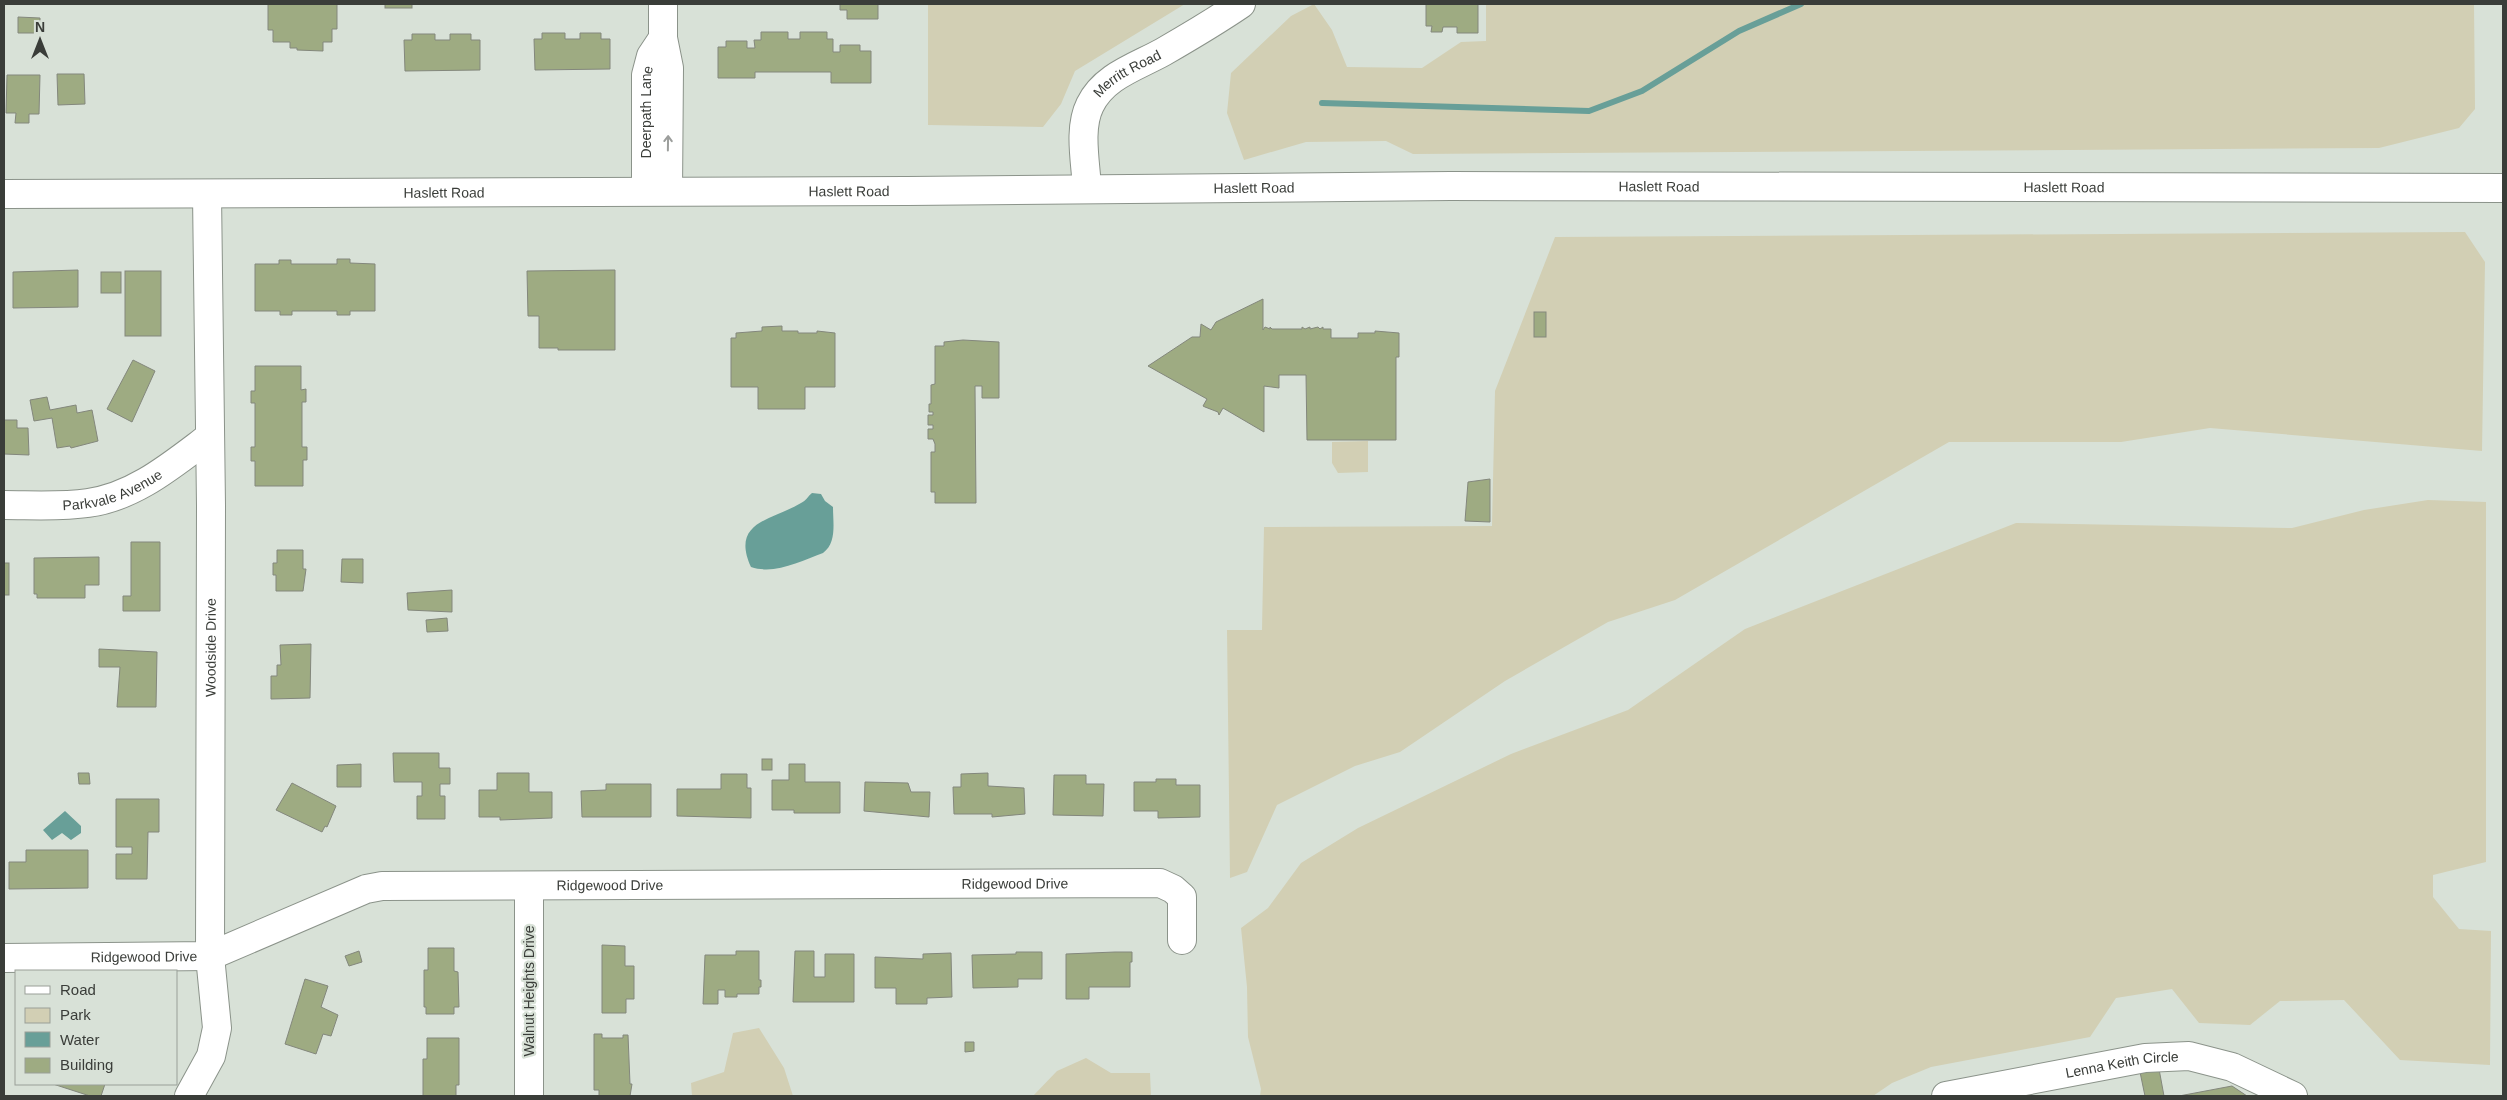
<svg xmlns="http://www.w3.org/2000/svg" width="2507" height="1100" font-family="Helvetica,sans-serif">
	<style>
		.green { fill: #d2cfb4 }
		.water { fill: #689f98 }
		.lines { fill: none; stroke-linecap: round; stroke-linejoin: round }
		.stream { stroke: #689f98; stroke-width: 6 }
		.building { fill: #9eab82; stroke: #83877c }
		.minor-casing { stroke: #8b938a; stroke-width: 30 }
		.major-casing { stroke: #8b938a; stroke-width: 30 }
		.minor { stroke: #fff; stroke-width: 28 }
		.major { stroke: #fff; stroke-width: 28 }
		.oneway { stroke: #9c9e9c }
		.labels { text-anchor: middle; stroke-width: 4.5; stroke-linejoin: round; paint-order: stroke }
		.street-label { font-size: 14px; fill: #3a3d39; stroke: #d8e1d7 }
	</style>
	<rect width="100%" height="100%" fill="#d8e1d7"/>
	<g class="green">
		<polygon points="928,4 1185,4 1075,71 1061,104 1043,127 928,125"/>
		<polygon points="1314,4 1332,30 1347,67 1422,68 1461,42 1486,41 1486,4 2474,4 2475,109 2459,128 2379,148 1413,154 1386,141 1306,142 1244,160 1227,113 1231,73 1291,16"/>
		<polygon points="2465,232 2485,262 2482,451 2210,428 2121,442 1949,442 1675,600 1608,622 1505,681 1400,752 1355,766 1277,805 1247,872 1230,878 1227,630 1262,630 1264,527 1492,526 1495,391 1555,237"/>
		<polygon points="1368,441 1368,472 1338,473 1332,463 1332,442"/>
		<polygon points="2428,500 2486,502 2486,862 2433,875 2433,897 2459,929 2491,931 2490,1065 2400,1060 2344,1000 2280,1001 2250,1025 2199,1023 2172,989 2116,998 2090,1037 1931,1067 1892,1083 1873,1096 1260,1096 1261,1089 1248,1037 1247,987 1241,928 1268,908 1301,863 1358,828 1511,754 1628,710 1745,629 2016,523 2292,528 2364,510"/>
		<polygon points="759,1028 784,1068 793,1096 692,1096 691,1083 724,1072 733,1033"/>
		<polygon points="1086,1058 1111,1073 1150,1073 1151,1096 1033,1096 1057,1071"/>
	</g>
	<g class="water">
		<path d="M812,493L821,494L825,501L833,507C833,523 837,543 823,553C801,561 775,575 751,567C730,521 773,520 801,503C806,501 808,496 812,493Z"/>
		<polygon points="65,811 81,826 81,833 71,840 62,833 52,840 43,830"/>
	</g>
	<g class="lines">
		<polyline class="stream" points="1322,103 1589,111 1642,91 1739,31 1801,4"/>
	</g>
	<g class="building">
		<polygon points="268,4 337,4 337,29 332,29 332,42 323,42 323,51 297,50 297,48 290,48 290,42 273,42 273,30 268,30"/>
		<rect x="385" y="4" width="27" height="4"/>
		<polygon points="840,4 878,4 878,19 847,19 847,10 840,10"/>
		<polygon points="1426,4 1478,4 1478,33 1457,33 1457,27 1443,27 1442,32 1431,32 1432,26 1426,26"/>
		<polygon points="18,17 40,18 40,33 18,33"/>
		<polygon points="761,32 788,32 788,39 800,39 800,32 827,32 827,39 833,39 833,52 840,52 840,45 860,45 860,51 871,51 871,83 831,83 831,72 755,72 755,78 718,78 718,47 726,47 726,41 747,41 747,48 755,48 754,40 761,40"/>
		<polygon points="542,33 565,33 565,39 580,39 580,33 601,33 601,39 610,39 610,69 535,70 534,39 542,39"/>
		<polygon points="412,34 435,34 435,40 450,40 450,34 471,34 471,40 480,40 480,70 405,71 404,40 412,40"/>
		<polygon points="57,74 84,74 85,104 58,105"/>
		<polygon points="7,75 40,75 39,114 29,114 29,123 15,123 16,113 6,113"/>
		<polygon points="337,259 350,259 350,263 375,264 375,311 350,311 350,315 337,315 337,311 292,311 292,315 280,315 280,311 255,311 255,264 279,264 279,260 291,260 291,264 337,264"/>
		<polygon points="78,270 78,307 13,308 13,272"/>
		<polygon points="615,270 615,350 558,350 558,348 539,348 539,316 528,316 527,271"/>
		<rect x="125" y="271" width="36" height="65"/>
		<rect x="101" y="272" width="20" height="21"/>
		<polygon points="1263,299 1263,330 1265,327 1270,329 1270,327 1272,329 1302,329 1302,327 1305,329 1310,327 1310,329 1318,327 1320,329 1323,327 1323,329 1331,329 1331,338 1358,338 1358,333 1375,333 1375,331 1399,333 1399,357 1396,357 1396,440 1307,440 1306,375 1279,375 1279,388 1264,386 1264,432 1223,408 1219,415 1218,412 1205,407 1203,406 1207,399 1148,366 1192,337 1200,337 1201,324 1211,330 1216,322"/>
		<rect x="1534" y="312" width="12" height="25"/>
		<polygon points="782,326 782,331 798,331 798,333 817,333 817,331 835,333 835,387 805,387 805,409 758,409 758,387 731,387 731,338 736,338 736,333 762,331 762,327"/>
		<polygon points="963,340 999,342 999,398 982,398 982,386 975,386 976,503 935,503 935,492 931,492 931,452 935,452 935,444 933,439 928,439 928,429 933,429 933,425 928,425 928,415 933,415 933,412 929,412 929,404 931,404 931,385 935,384 935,346 944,346 944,342"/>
		<polygon points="133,360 155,371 132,422 107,409"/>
		<polygon points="255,366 301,366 301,390 306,389 306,402 302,402 302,447 307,447 307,460 303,460 303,486 255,486 255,461 251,461 251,447 255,447 255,403 251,403 251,391 255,391"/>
		<polygon points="47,397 50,410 76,405 77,413 92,410 98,441 71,448 70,446 57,448 52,418 34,421 30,400"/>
		<polygon points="4,420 17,420 17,428 28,428 29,455 4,454"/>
		<polygon points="1490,479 1490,522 1465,521 1468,482"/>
		<polygon points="131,542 160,542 160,611 123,611 123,596 131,596"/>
		<polygon points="277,550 303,550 303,569 306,569 303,591 276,591 276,575 273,575 273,563 277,563"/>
		<polygon points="99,557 99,585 85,585 85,598 37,598 37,594 34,594 34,558"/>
		<polygon points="342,559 363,559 363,583 341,582"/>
		<rect x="4" y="563" width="5" height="32"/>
		<polygon points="452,590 452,612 408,610 407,593"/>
		<polygon points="447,618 448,631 427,632 426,620"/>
		<polygon points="311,644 310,698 271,699 271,676 277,676 277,665 281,665 280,645"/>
		<polygon points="99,649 157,652 156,707 117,707 120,667 99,667"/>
		<polygon points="393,753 439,753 439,768 450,768 450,784 440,784 440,796 445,796 445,819 417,819 417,796 422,796 422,782 394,782"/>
		<rect x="762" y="759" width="10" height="11"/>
		<polygon points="361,764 361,787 337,787 337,765"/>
		<polygon points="789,764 805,764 805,782 840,782 840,813 794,813 794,810 772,810 772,780 789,780"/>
		<polygon points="78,773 89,773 90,784 79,784"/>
		<polygon points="497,773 529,773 529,792 552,792 552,818 500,820 500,817 479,817 479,790 497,790"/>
		<polygon points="988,773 988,786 1024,788 1025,814 992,817 992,814 954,814 953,787 961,787 961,774"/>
		<polygon points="721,774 747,774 747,788 751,788 751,818 677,816 677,789 721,789"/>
		<polygon points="1054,775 1086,775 1086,784 1104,784 1103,816 1053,815"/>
		<polygon points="1156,779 1176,779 1176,785 1200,785 1200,817 1158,818 1158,811 1134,811 1134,782 1156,782"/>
		<polygon points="865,782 908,783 911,792 930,792 929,817 864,811"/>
		<polygon points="292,783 336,806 327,827 325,826 322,832 276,810"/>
		<polygon points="606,784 651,784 651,817 582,817 581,791 606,790"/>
		<polygon points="116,799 159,799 159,832 148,832 147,879 116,879 116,854 132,854 132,847 116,847"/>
		<polygon points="26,850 88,850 88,888 9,889 9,862 26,862"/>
		<polygon points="602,945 625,946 625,966 634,966 634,999 626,999 626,1013 602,1013"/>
		<polygon points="428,948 454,948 454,971 458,972 459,1007 454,1007 454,1014 426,1014 426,1007 424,1007 424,970 428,970"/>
		<polygon points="359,951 362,962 349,966 345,956"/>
		<polygon points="736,951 759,951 759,980 761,980 761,987 759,987 759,994 737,994 737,997 725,997 725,990 718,990 718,1004 703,1004 705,955 736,955"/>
		<polygon points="795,951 814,951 814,977 825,977 825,954 854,954 854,1002 793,1002"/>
		<polygon points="1016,952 1042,952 1042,979 1018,979 1018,987 973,988 972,955 1016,954"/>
		<polygon points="1115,952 1132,952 1132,962 1130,962 1130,987 1089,987 1089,999 1066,999 1066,954"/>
		<polygon points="951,953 952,997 927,998 927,1004 896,1004 896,988 875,988 875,957 923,959 923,954"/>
		<polygon points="305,979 328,986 321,1007 338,1015 331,1036 323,1034 316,1054 285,1044"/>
		<polygon points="594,1034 602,1034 602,1038 623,1038 623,1035 628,1035 630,1084 632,1084 630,1096 599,1096 599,1090 594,1090"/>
		<polygon points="427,1038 459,1038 459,1085 456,1085 456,1096 423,1096 423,1059 427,1059"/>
		<polygon points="965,1042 974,1042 974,1051 965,1052"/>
		<polygon points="2159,1069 2164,1096 2145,1096 2140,1072"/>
		<polygon points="53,1084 105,1084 101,1096 90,1096"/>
		<polygon points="2232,1086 2247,1096 2179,1096"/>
	</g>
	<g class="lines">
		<g class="minor-casing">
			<g id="minor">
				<polyline points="663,4 663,38 669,68 668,191"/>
				<path id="s1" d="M1087,189C1086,164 1078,129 1090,105C1104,76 1136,67 1163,52C1189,37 1216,21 1241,4"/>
				<path id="s2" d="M646,191V75L651,56L663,38"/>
				<path id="s3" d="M4,505C31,505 61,507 88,503C134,497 172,465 208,438"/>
				<polyline points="529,886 529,1096"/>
				<path id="s4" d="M4,958L210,956L366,889L382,886L1160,883L1173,889L1182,897V940"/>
				<path id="s5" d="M189,1096L211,1056L217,1028L210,956L211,505L207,194"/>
				<path id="s6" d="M1946,1096L2145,1058L2189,1056L2232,1067L2293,1096"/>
			</g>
		</g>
		<g class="major-casing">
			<g id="major">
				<path id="s7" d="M4,194L908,191L1451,186L2503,188"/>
			</g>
		</g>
		<use href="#minor" class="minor"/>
		<use href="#major" class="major"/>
	</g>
	<defs><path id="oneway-shaft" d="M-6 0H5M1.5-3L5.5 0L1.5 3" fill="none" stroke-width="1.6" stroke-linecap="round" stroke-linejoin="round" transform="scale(1.25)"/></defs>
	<use class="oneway" href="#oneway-shaft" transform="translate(668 143) rotate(-89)"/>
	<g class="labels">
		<g class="street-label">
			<text dy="5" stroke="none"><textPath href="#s1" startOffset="135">Merritt Road</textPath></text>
			<text dy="5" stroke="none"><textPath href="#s2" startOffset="79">Deerpath Lane</textPath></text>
			<text dy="5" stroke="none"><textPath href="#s7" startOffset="1655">Haslett Road</textPath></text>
			<text dy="5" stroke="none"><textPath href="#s7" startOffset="2060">Haslett Road</textPath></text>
			<text dy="5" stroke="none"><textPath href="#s7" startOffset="1250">Haslett Road</textPath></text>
			<text dy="5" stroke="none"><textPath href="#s7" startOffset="845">Haslett Road</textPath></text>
			<text dy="5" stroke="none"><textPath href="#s7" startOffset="440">Haslett Road</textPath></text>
			<text dy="5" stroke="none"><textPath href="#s3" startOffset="111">Parkvale Avenue</textPath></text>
			<text dy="5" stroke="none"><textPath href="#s5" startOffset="455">Woodside Drive</textPath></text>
			<text dy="5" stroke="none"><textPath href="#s4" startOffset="1025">Ridgewood Drive</textPath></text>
			<text dy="5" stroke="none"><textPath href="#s4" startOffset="620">Ridgewood Drive</textPath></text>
			<text dy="5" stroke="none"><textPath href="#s4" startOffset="140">Ridgewood Drive</textPath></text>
			<text transform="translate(529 991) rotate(-90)" y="5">Walnut Heights Drive</text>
			<text dy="5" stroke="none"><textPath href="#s6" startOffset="179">Lenna Keith Circle</textPath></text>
		</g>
	</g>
	<rect width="2507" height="1100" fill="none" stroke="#3a3d39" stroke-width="10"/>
	<rect x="15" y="970" width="162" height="115" fill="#d8e1d7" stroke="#999f98"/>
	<rect x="25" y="986" width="25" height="8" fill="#ffffff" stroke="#999f98"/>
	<text x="60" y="995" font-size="15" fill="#3a3d39">Road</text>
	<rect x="25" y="1008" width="25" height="15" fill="#d2cfb4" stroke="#999f98"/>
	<text x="60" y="1020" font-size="15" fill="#3a3d39">Park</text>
	<rect x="25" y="1032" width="25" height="15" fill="#689f98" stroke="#999f98"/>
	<text x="60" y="1045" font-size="15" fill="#3a3d39">Water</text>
	<rect x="25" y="1058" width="25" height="15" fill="#9eab82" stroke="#999f98"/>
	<text x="60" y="1070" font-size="15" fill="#3a3d39">Building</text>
	<g transform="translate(40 40)" stroke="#d8e1d7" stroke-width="4" paint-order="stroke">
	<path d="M0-4L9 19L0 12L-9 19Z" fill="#3a3d39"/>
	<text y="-8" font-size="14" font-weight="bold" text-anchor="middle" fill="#3a3d39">N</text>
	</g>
</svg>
